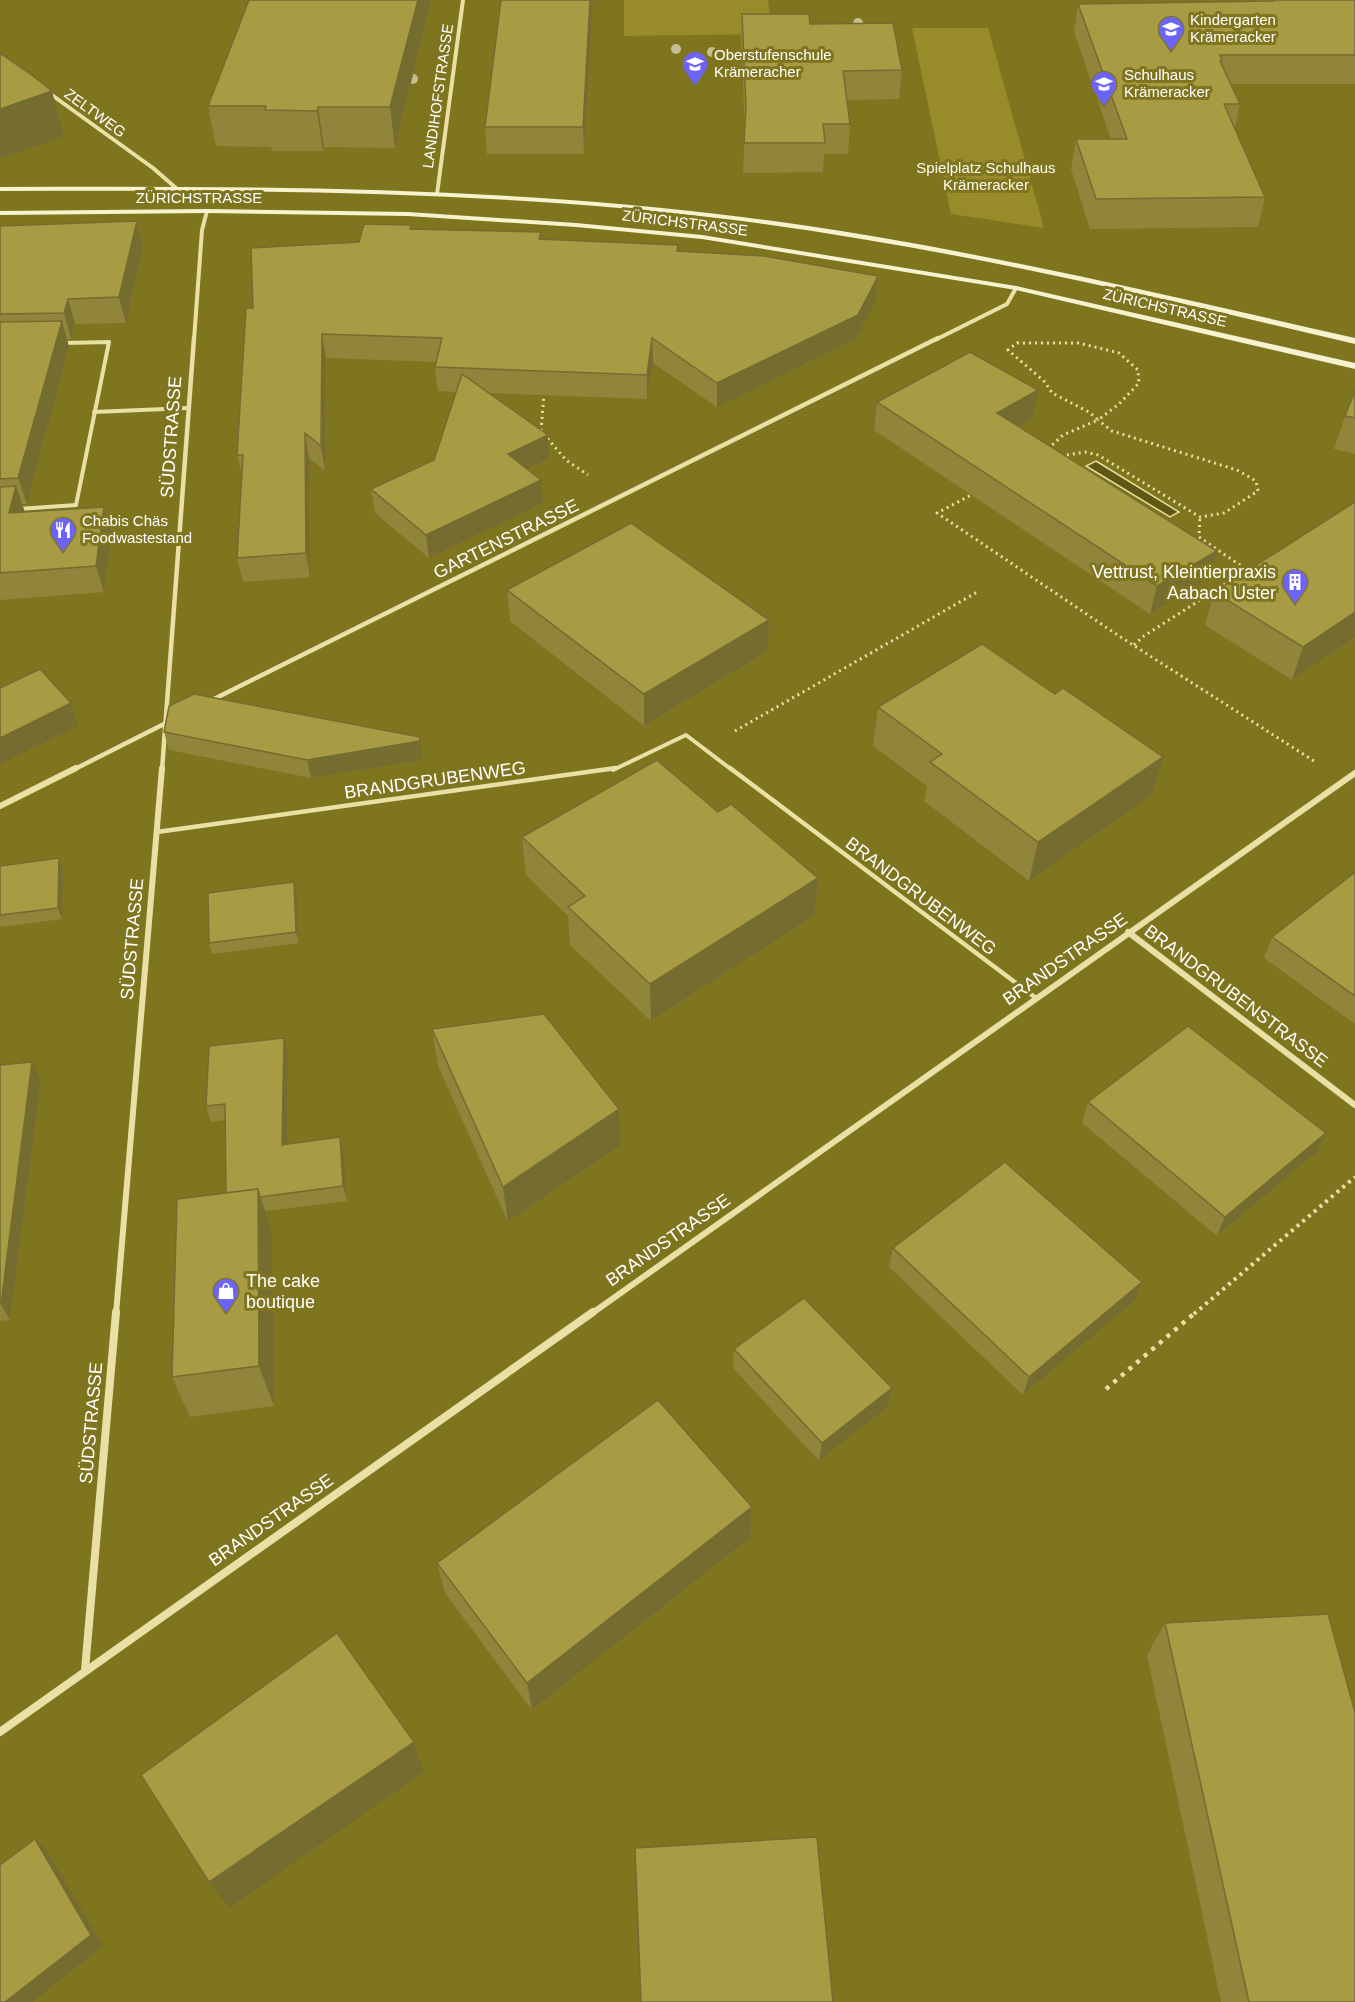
<svg xmlns="http://www.w3.org/2000/svg" width="1355" height="2002" font-family="Arial,sans-serif">
	<style>
		.green { fill: #988b29 }
		.water { fill: #5f5815; stroke: #e9de98; stroke-width: 1.5 }
		.lines { fill: none; stroke-linecap: round; stroke-linejoin: round }
		.path-far2 { stroke: #e8e0a4; stroke-width: 3; stroke-dasharray: 2 4; stroke-linecap: butt }
		.path-far1 { stroke: #e8e0a4; stroke-width: 4; stroke-dasharray: 3 4.5; stroke-linecap: butt }
		.path { stroke: #e8e0a4; stroke-width: 4.5; stroke-dasharray: 4 6; stroke-linecap: butt }
		.service-far1 { stroke: #e8e0a4; stroke-width: 4 }
		.service { stroke: #e8e0a4; stroke-width: 4.5 }
		.minor-far3 { stroke: #e8e0a4; stroke-width: 4 }
		.minor-far2 { stroke: #e8e0a4; stroke-width: 4.5 }
		.minor-far1 { stroke: #e8e0a4; stroke-width: 6 }
		.minor { stroke: #e8e0a4; stroke-width: 8 }
		.secondary { fill: #f6f2cf; fill-rule: evenodd }
		.tree { fill: #c4bf92 }
		.wall { fill: #90853a }
		.shaded-wall { fill: #756c30 }
		.building { fill: #a79b44; stroke: #756c30; stroke-width: 1.5 }
		.labels { text-anchor: middle; stroke-width: 6; stroke-linejoin: round; paint-order: stroke }
		.far-poi-label { font-size: 15px; fill: #fff; stroke: #7f751f; text-anchor: start }
		.far-street-label { font-size: 15px; fill: #fff; stroke: #7f751f }
		.far-park-label { font-size: 15px; fill: #fdfbf1; stroke: #7f751f }
		.street-label { font-size: 18px; fill: #fff; stroke: #7f751f }
		.poi-label { font-size: 18px; fill: #fff; stroke: #7f751f; text-anchor: end }
	</style>
	<rect width="100%" height="100%" fill="#7f751f"/>
	<g class="green">
		<polygon points="624,0 768,0 772,34 624,36"/>
		<polygon points="912,28 988,28 1044,228 951,214"/>
	</g>
	<polygon class="water" points="1096,461 1179,512 1170,517 1086,466"/>
	<g class="lines">
		<g class="path-far2">
			<polygon points="1017,343 1079,343 1119,353 1138,370 1139,383 1119,404 1098,420 1089,412 1052,393 1045,382 1008,350"/>
			<polyline points="544,393 541,431 566,460 588,475"/>
			<polyline points="1048,449 1063,435 1098,420"/>
			<polyline points="1061,456 1085,452 1098,455 1200,517 1224,513 1258,491 1256,481 1237,470 1112,431 1098,420"/>
			<polyline points="975,493 937,513 1119,636 1314,761"/>
			<polyline points="1134,645 1144,636 1247,570 1199,537 1200,517"/>
			<polyline points="735,731 979,591"/>
		</g>
		<polyline class="path-far1" points="1194,1314 1355,1177"/>
		<polyline class="path" points="1106,1389 1196,1312"/>
		<g class="service-far1">
			<polyline points="94,412 188,408"/>
			<polyline points="18,509 76,505 109,342 63,343"/>
			<polyline points="613,770 686,735 732,770"/>
		</g>
		<g class="service">
			<polyline points="730,768 1036,998"/>
			<polyline points="157,832 616,768"/>
		</g>
		<g class="minor-far3">
			<polyline points="49,93 153,168 176,188"/>
			<polyline points="437,194 463,0"/>
			<polyline points="194,340 202,230 207,211"/>
			<polyline points="935,340 1007,304 1016,288"/>
		</g>
		<g class="minor-far2">
			<polyline points="210,701 938,338"/>
			<polyline points="73,770 166,723"/>
			<polyline points="162,770 194,338"/>
		</g>
		<g class="minor-far1">
			<polyline points="0,806 76,768"/>
			<polyline points="1128,932 1355,1105"/>
			<polyline points="116,1314 162,768"/>
			<polyline points="591,1314 1355,773"/>
		</g>
		<g class="minor">
			<polyline points="85,1670 116,1312"/>
			<polyline points="0,1732 593,1312"/>
		</g>
		<g class="secondary">
			<path d="M0,187C247,186 496,186 742,217C949,243 1152,292 1355,338V344C1152,296 949,248 742,221C496,190 247,190 0,191Z"/>
			<polygon points="207,209 408,212 576,223 702,235 1016,286 1355,363 1355,369 1016,290 702,239 576,227 408,216 207,213 0,215 0,211"/>
		</g>
	</g>
	<g class="tree">
		<circle cx="858" cy="23" r="5"/>
		<circle cx="676" cy="49" r="5"/>
		<circle cx="712" cy="52" r="5"/>
		<circle cx="413" cy="79" r="5"/>
	</g>
	<g class="wall">
		<polygon points="431,0 395,148 324,147 323,151 272,151 271,147 216,146 208,106"/>
		<polygon points="501,0 593,0 584,154 487,154 485,127"/>
		<polygon points="1256,0 1355,0 1355,84 1231,84 1240,104 1235,128 1265,197 1258,227 1090,229 1071,169 1076,139 1111,139 1074,32 1078,4 1257,1"/>
		<polygon points="742,14 810,24 902,70 899,99 847,100 850,124 848,154 824,154 823,172 743,173 745,130 741,42"/>
		<polygon points="137,221 143,247 126,323 75,324 71,339 67,339 69,347 27,504 22,504 25,512 104,507 112,533 104,592 0,600 0,226"/>
		<polygon points="411,225 411,229 678,251 878,276 876,300 856,339 717,407 653,363 647,399 488,393 549,459 527,469 543,503 429,558 375,513 371,489 434,460 456,392 438,391 435,367 436,362 326,358 325,471 309,458 310,577 243,582 237,558 242,476 237,455 253,308 359,242"/>
		<polygon points="1355,391 1355,454 1334,449 1345,416"/>
		<polygon points="877,402 1033,418 1018,426 1209,579 1150,614 874,430"/>
		<polygon points="1355,502 1292,680 1205,625 1214,592"/>
		<polygon points="507,590 769,620 768,651 644,726 510,621"/>
		<polygon points="878,707 1152,795 1029,881 924,801 927,786 873,746"/>
		<polygon points="164,732 423,755 423,760 311,778 169,750"/>
		<polygon points="718,812 818,878 815,915 651,1021 570,945 568,916 526,875 522,837"/>
		<polygon points="59,858 63,870 62,919 0,927 0,866"/>
		<polygon points="1355,874 1355,1024 1264,958 1272,937"/>
		<polygon points="294,882 297,893 299,943 212,954 209,943"/>
		<polygon points="432,1029 619,1109 621,1145 508,1222 438,1066"/>
		<polygon points="288,1053 287,1144 340,1137 344,1152 347,1201 265,1211 272,1233 274,1406 190,1417 172,1377 226,1193 226,1120 211,1122 206,1106"/>
		<polygon points="0,1065 41,1081 10,1320 0,1321"/>
		<polygon points="1088,1102 1316,1153 1217,1236 1082,1123"/>
		<polygon points="893,1248 1142,1282 1135,1301 1023,1395 889,1267"/>
		<polygon points="734,1349 888,1407 819,1461 733,1368"/>
		<polygon points="752,1507 750,1538 532,1710 445,1593 437,1563"/>
		<polygon points="1165,1623 1355,2002 1221,2002 1147,1655"/>
	</g>
	<g class="shaded-wall">
		<polygon points="418,0 431,0 395,148 390,107"/>
		<polygon points="590,0 593,0 584,154 583,127"/>
		<polygon points="52,91 64,136 0,159 0,109"/>
		<polygon points="318,107 324,147 323,151 317,111"/>
		<polygon points="137,221 143,247 126,323 119,297"/>
		<polygon points="878,276 876,300 856,339 717,407 717,383"/>
		<polygon points="68,299 75,324 71,339 64,313"/>
		<polygon points="62,321 69,347 27,504 18,478"/>
		<polygon points="322,334 326,358 325,471 321,446"/>
		<polygon points="652,338 653,363 647,399 647,375"/>
		<polygon points="1038,390 1033,418 993,441 997,413"/>
		<polygon points="305,433 309,458 310,577 306,553"/>
		<polygon points="548,435 549,459 510,477 508,454"/>
		<polygon points="541,480 543,503 429,558 426,535"/>
		<polygon points="16,486 25,513 9,513"/>
		<polygon points="104,507 112,533 104,592 96,566"/>
		<polygon points="1217,551 1209,579 1150,614 1157,586"/>
		<polygon points="1355,612 1355,637 1292,680 1303,647"/>
		<polygon points="769,620 768,651 644,726 644,694"/>
		<polygon points="71,703 78,726 0,764 0,738"/>
		<polygon points="420,737 423,760 311,778 307,760"/>
		<polygon points="1163,757 1152,795 1029,881 1038,842"/>
		<polygon points="59,858 63,870 62,919 58,908"/>
		<polygon points="818,878 815,915 651,1021 650,984"/>
		<polygon points="294,882 297,893 299,943 296,932"/>
		<polygon points="284,1038 288,1053 287,1159 282,1145"/>
		<polygon points="32,1062 41,1081 10,1320 1,1304"/>
		<polygon points="619,1109 621,1145 508,1222 503,1187"/>
		<polygon points="1326,1133 1316,1153 1217,1236 1225,1217"/>
		<polygon points="340,1137 344,1152 347,1201 343,1186"/>
		<polygon points="258,1189 272,1233 274,1406 259,1366"/>
		<polygon points="1142,1282 1135,1301 1023,1395 1029,1377"/>
		<polygon points="892,1388 888,1407 819,1461 822,1443"/>
		<polygon points="752,1507 750,1538 532,1710 527,1683"/>
		<polygon points="414,1742 424,1772 229,1908 209,1882"/>
		<polygon points="35,1839 47,1851 103,1946 32,2002 5,2002"/>
	</g>
	<g class="building">
		<polygon points="249,0 418,0 390,107 318,107 317,111 265,110 266,106 208,106"/>
		<polygon points="501,0 590,0 583,127 485,127"/>
		<polygon points="1274,0 1355,0 1355,55 1220,55 1222,61 1220,61 1240,104 1224,104 1265,197 1096,199 1076,139 1127,139 1078,4 1274,1"/>
		<polygon points="742,14 809,14 810,24 893,23 902,70 843,71 850,124 823,124 825,143 744,143 746,107"/>
		<polygon points="0,53 33,76 52,91 0,109"/>
		<polygon points="137,221 119,297 68,299 64,313 0,314 0,226"/>
		<polygon points="364,224 411,225 410,229 541,232 539,239 678,245 677,251 764,256 878,276 858,315 717,383 652,338 647,375 435,367 442,338 322,334 321,446 305,433 306,553 237,558 243,455 237,455 246,308 253,308 251,248 359,242"/>
		<polygon points="62,321 18,478 0,479 0,322"/>
		<polygon points="970,352 1038,390 997,413 1217,551 1157,586 877,402"/>
		<polygon points="462,374 548,435 508,454 541,480 426,535 371,489 434,460"/>
		<polygon points="1355,391 1355,418 1345,416"/>
		<polygon points="16,486 9,513 104,507 96,566 0,573 0,487"/>
		<polygon points="1355,502 1355,612 1303,647 1214,592"/>
		<polygon points="631,523 769,620 644,694 507,590"/>
		<polygon points="982,644 1055,694 1063,688 1163,757 1038,842 930,762 942,754 878,707"/>
		<polygon points="40,669 71,703 0,738 0,688"/>
		<polygon points="194,694 420,737 420,741 307,760 164,732 169,706"/>
		<polygon points="657,760 718,812 731,804 818,878 650,984 568,907 585,896 522,837"/>
		<polygon points="59,858 58,908 0,915 0,866"/>
		<polygon points="1354,873 1355,874 1355,996 1272,937"/>
		<polygon points="294,882 296,932 209,943 208,893"/>
		<polygon points="544,1014 619,1109 503,1187 432,1029"/>
		<polygon points="1188,1026 1326,1133 1225,1217 1088,1102"/>
		<polygon points="284,1038 282,1145 340,1137 343,1186 260,1197 258,1189 226,1193 225,1104 206,1106 209,1046"/>
		<polygon points="32,1062 1,1304 0,1304 0,1065"/>
		<polygon points="1005,1162 1142,1282 1029,1377 893,1248"/>
		<polygon points="258,1189 259,1366 172,1377 177,1199"/>
		<polygon points="804,1298 892,1388 822,1443 734,1349"/>
		<polygon points="658,1400 752,1507 527,1683 437,1563"/>
		<polygon points="1328,1614 1355,1712 1355,2002 1249,2002 1165,1623"/>
		<polygon points="337,1633 414,1742 209,1882 141,1775"/>
		<polygon points="817,1837 833,2002 641,2002 635,1848"/>
		<polygon points="35,1839 91,1935 5,2002 0,2002 0,1865"/>
	</g>
	<defs>
		<g id="school-pin" transform="scale(1.35)"><path d="M0 17L-7.5 6A9.5 9.5 0 1 1 7.5 6Z" fill="#6b64f6" stroke="#7f751f"/><path d="M0-5L7-2L0 1L-7-2ZM-4 1L0 2.5L4 1V4Q0 6-4 4Z" fill="#fff"/></g>
		<g id="restaurant-pin" transform="scale(1.35)"><path d="M0 17L-7.5 6A9.5 9.5 0 1 1 7.5 6Z" fill="#6b64f6" stroke="#7f751f"/><path d="M-5-6h1v4h1v-4h1v4h1v-4h1v5L-1.5 .5V6h-2V.5L-5-1ZM5-6V6H3V1.5H1.5Q1.5-4 5-6Z" fill="#fff"/></g>
		<g id="building-pin" transform="scale(1.35)"><path d="M0 17L-7.5 6A9.5 9.5 0 1 1 7.5 6Z" fill="#6b64f6" stroke="#7f751f"/><path d="M-4-6H4V6H1V3H-1V6H-4ZM-2.5-4.3h1.7v1.8h-1.7ZM.8-4.3h1.7v1.8H.8ZM-2.5-1h1.7V.8h-1.7ZM.8-1h1.7V.8H.8Z" fill="#fff"/></g>
		<g id="shop-pin" transform="scale(1.35)"><path d="M0 17L-7.5 6A9.5 9.5 0 1 1 7.5 6Z" fill="#6b64f6" stroke="#7f751f"/><path d="M-5-2.5h2.3a2.7 3.5 0 0 1 5.4 0H5L5.5 6h-11ZM-1.5-2.5h3a1.5 2.3 0 0 0-3 0Z" fill="#fff"/></g>
	</defs>
	<g fill-rule="evenodd">
		<use href="#school-pin" x="1171" y="29"/>
		<use href="#school-pin" x="695" y="64"/>
		<use href="#school-pin" x="1104" y="84"/>
		<use href="#restaurant-pin" x="63" y="530"/>
		<use href="#building-pin" x="1295" y="582"/>
		<use href="#shop-pin" x="226" y="1291"/>
	</g>
	<g class="labels">
		<g class="far-poi-label">
			<text x="1190" y="25">Kindergarten<tspan x="1190" dy="17">Krämeracker</tspan></text>
			<text x="714" y="60">Oberstufenschule<tspan x="714" dy="17">Krämeracher</tspan></text>
			<text x="1124" y="80">Schulhaus<tspan x="1124" dy="17">Krämeracker</tspan></text>
			<text x="82" y="526">Chabis Chäs<tspan x="82" dy="17">Foodwastestand</tspan></text>
		</g>
		<g class="far-street-label">
			<text transform="translate(438 96) rotate(-82)" y="5">LANDIHOFSTRASSE</text>
			<text transform="translate(95 113) rotate(36)" y="5">ZELTWEG</text>
			<text x="199" y="203">ZÜRICHSTRASSE</text>
			<text transform="translate(685 223) rotate(7)" y="5">ZÜRICHSTRASSE</text>
			<text transform="translate(1165 308) rotate(13)" y="5">ZÜRICHSTRASSE</text>
		</g>
		<g class="far-park-label">
			<text x="986" y="173">Spielplatz Schulhaus<tspan x="986" dy="17">Krämeracker</tspan></text>
		</g>
		<g class="street-label">
			<text transform="translate(171 437) rotate(-86)" y="6">SÜDSTRASSE</text>
			<text transform="translate(506 539) rotate(-26)" y="6">GARTENSTRASSE</text>
			<text transform="translate(435 780) rotate(-8)" y="6">BRANDGRUBENWEG</text>
			<text transform="translate(921 896) rotate(37)" y="6">BRANDGRUBENWEG</text>
			<text transform="translate(132 939) rotate(-85)" y="6">SÜDSTRASSE</text>
			<text transform="translate(1065 959) rotate(-35)" y="6">BRANDSTRASSE</text>
			<text transform="translate(1236 996) rotate(37)" y="6">BRANDGRUBENSTRASSE</text>
			<text transform="translate(668 1240) rotate(-35)" y="6">BRANDSTRASSE</text>
			<text transform="translate(91 1423) rotate(-85)" y="6">SÜDSTRASSE</text>
			<text transform="translate(271 1520) rotate(-35)" y="6">BRANDSTRASSE</text>
		</g>
		<g class="poi-label">
			<text x="1276" y="578">Vettrust, Kleintierpraxis<tspan x="1276" dy="21">Aabach Uster</tspan></text>
			<text x="246" y="1287" text-anchor="start">The cake<tspan x="246" dy="21">boutique</tspan></text>
		</g>
	</g>
</svg>
